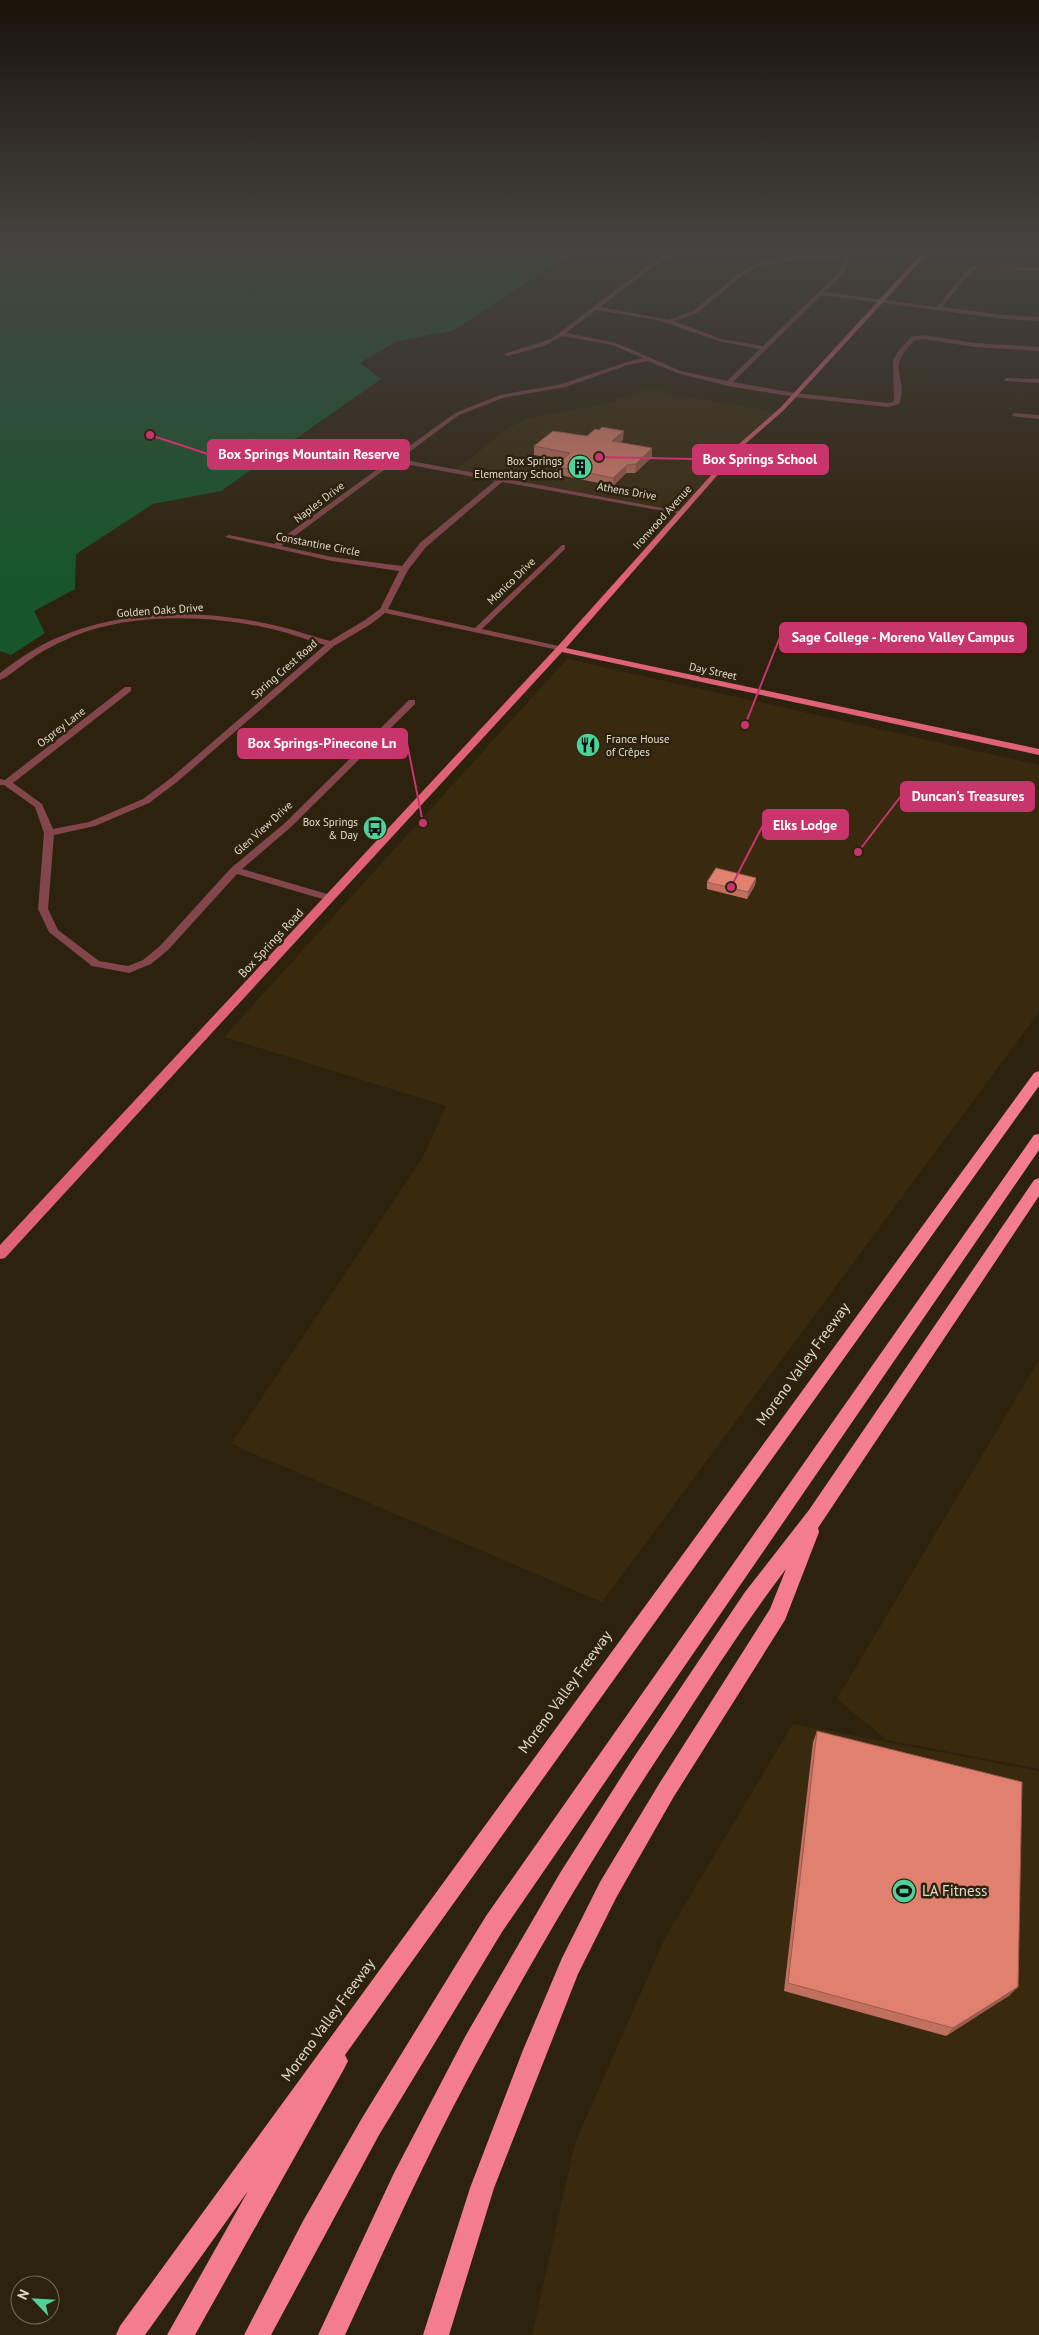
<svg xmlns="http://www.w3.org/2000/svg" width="1039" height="2335" font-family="'PT Sans',sans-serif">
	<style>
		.built { fill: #392a0f }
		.green { fill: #17562d }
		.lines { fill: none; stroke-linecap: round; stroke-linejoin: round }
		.minor { fill: #82464c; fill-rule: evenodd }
		.major { fill: #df6374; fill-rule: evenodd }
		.highway { fill: #f37d8a; fill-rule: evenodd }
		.wall { fill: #c16f5f }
		.shaded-wall { fill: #9d5a4e }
		.building { fill: #e0816f; stroke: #9d5a4e }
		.labels { text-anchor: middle; stroke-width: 5; stroke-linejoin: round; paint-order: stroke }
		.far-poi-label { font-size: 11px; fill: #e1dacd; stroke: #2d220e; text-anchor: end }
		.far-street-label { font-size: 11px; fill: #e1dacd; stroke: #2d220e }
		.street-label { font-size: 12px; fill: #e1dacd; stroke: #2d220e }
		.near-street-label { font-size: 15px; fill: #e1dacd; stroke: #2d220e }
		.near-poi-label { font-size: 15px; fill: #e1dacd; stroke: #2d220e; text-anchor: start }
		.leader { fill: none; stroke: #c7356c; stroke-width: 2 }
		.callout-dot { fill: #c7356c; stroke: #2d220e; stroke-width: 2 }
		.callout { fill: #c7356c; stroke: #c7356c; stroke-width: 2 }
		.callout-label { font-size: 14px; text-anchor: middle; font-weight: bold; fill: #fff }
	</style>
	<rect width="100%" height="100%" fill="#2d220e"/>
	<g class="built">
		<polygon points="653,387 671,394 777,412 739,445 678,511 455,470 503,432 517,423 533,417 601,405"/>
		<polygon points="567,659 1039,765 1039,1012 602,1602 231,1444 423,1157 446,1106 224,1037"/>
		<polygon points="1039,1360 1039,1769 887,1740 837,1699"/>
		<polygon points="793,1724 1039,1771 1039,2335 532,2335 575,2143 665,1938"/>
	</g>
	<polygon class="green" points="0,250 578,250 452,331 397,341 360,363 381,379 221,491 153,504 76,554 75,589 34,611 45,633 11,655 0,651"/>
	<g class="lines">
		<g class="minor">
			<path d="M677,250H684L658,263L600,307L669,320L693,311L738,274L755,264L798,255H842L841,250H845L849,256L845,272L825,292L937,307L967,270L973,266L1039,267V271L976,269L971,272L942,307L1004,315L1039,317V321L1004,319L822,295L733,382L795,393L888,403L893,402L894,400L893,360L899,350L911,337L923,335L975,343L1039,347V351L975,347L923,339L915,340C883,371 910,376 899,404L888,407L795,397L728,386L677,373L648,361L628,365L565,387L503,398L459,415L400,459L684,512L680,514L502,482L426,547L408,570L388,609L475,628L562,545H565V549L482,629L563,647V651L385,613L371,624L334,646L177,782L149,803L95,826L54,835L48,909L58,930L99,961L128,966L143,960L160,946L231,868L285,823L409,700H415V704L291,827L242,869L334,896V900H326L237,874L168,950L151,964L129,973L92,966L49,932L38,909L44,833L35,807L4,785H0V779L5,780L125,687H131V691L13,783L42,804L53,829L89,822L143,799L171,778L325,645C304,639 284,631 263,627C203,615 129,613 72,637C56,644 42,651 28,661C19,667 10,676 0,680V673C21,657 43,642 69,633C130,610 201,610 264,623C286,627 308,635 330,641L365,620L380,609L399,571L332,561L225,537L229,535L274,544L455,413L500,395L562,384L624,363L643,358L612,345L562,336L544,346L507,356L504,354L551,339L654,261ZM843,258V261L840,271L763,346L721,339L674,321L697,313L742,276L759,266L798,259ZM596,310L658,320L718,341L760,349L727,381L681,371L616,343L566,333ZM395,462L495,481L420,543L402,566L332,557L281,546Z"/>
			<polygon points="1006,378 1039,379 1039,383 1004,381"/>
			<polygon points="1014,413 1039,415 1039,419 1012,416"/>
		</g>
		<polygon class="major" points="925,250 931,250 784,410 743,446 566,648 1039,749 1039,755 562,652 5,1258 0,1259 0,1245 557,647 739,444 780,408"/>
		<g class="highway">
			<polygon points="1039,1071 1039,1086 345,2055 348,2061 344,2069 195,2335 167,2335 248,2191 145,2335 116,2335 120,2326 1034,1073"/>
			<polygon points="1039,1134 1039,1150 502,1932 379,2135 271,2335 244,2335 303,2221 362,2118 486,1916 1034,1135"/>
			<path d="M1039,1178V1196L818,1528L819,1532L785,1620L673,1798L616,1898L578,1974L494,2188L449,2335H423L470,2188L523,2050L562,1958L600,1882L659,1784L770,1609L786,1569C747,1620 713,1673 678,1727C608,1832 543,1940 483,2051C432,2143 389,2240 345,2335H318L394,2173L466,2035L560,1873L632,1760L745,1592L809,1510L1034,1180Z"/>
		</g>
	</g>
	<g class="wall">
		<polygon points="587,436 623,440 620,442 652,457 635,473 626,473 613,486 555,474 555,466 562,460 534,455 534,446"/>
		<polygon points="756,878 755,885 747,899 707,889 707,882"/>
		<polygon points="817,1731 1010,1995 946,2036 784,1991 813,1742"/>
	</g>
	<g class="shaded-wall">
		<polygon points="624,431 623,440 612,449 612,441"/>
		<polygon points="652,448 652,457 635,473 636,464"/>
		<polygon points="627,465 626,473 613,486 613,478"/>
		<polygon points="756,878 755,885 747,899 748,892"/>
		<polygon points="1018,1987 1010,1995 946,2036 953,2028"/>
	</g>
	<g class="building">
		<polygon points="602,427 624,431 612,441 652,448 636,464 627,465 613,478 555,466 570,453 534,446 553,431 587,436 595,429 599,430"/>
		<polygon points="716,868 756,878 748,892 707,882"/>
		<polygon points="817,1731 1022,1782 1018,1987 953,2028 788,1983"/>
	</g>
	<linearGradient id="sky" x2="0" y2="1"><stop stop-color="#191308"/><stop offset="0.43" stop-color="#464441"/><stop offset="1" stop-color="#464441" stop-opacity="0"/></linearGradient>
	<rect width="1039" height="577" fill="url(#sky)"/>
	<defs>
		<g id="building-disc" transform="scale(1.25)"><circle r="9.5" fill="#4dd39a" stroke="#2d220e"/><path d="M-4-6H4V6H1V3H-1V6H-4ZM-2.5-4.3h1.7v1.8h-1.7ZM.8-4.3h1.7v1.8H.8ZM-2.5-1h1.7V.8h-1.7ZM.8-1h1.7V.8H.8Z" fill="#111"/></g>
		<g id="restaurant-disc" transform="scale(1.25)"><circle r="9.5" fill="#4dd39a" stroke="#2d220e"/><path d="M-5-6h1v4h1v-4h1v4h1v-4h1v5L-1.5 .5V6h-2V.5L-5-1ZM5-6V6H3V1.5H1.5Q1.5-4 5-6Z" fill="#111"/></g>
		<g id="bus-disc" transform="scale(1.25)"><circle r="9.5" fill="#4dd39a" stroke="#2d220e"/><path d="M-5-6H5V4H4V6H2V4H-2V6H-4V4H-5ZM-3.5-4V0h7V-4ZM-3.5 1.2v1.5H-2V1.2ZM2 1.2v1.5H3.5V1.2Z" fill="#111"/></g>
		<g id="stadium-disc" transform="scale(1.25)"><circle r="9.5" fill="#4dd39a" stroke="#2d220e"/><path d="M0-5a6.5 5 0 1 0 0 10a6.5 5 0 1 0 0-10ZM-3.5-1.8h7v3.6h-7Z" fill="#111"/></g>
	</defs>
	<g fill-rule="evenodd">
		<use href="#building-disc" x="580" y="467"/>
		<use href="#restaurant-disc" x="588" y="745"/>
		<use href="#bus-disc" x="375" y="828"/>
		<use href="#stadium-disc" x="904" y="1891"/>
	</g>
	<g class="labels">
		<g class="far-poi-label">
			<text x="562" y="465">Box Springs<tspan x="562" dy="13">Elementary School</tspan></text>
			<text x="606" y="743" text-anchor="start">France House<tspan x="606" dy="13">of Crêpes</tspan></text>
			<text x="358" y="826">Box Springs<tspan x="358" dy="13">&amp; Day</tspan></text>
		</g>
		<g class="far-street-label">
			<text transform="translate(627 491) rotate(10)" y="4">Athens Drive</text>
			<text transform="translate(319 502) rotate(-37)" y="4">Naples Drive</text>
			<text transform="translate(662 517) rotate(-48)" y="4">Ironwood Avenue</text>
			<text transform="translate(318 544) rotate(11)" y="4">Constantine Circle</text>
			<text transform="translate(511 581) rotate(-44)" y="4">Monico Drive</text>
			<text transform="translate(160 610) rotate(-4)" y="4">Golden Oaks Drive</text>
			<text transform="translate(284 669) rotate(-41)" y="4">Spring Crest Road</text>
			<text transform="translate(713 671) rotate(12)" y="4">Day Street</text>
			<text transform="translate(61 727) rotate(-38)" y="4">Osprey Lane</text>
			<text transform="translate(263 828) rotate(-42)" y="4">Glen View Drive</text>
		</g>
		<g class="street-label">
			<text transform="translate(271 943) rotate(-47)" y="4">Box Springs Road</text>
		</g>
		<g class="near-street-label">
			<text transform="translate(803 1364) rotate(-54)" y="5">Moreno Valley Freeway</text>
			<text transform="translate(565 1692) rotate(-54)" y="5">Moreno Valley Freeway</text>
			<text transform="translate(328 2020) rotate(-54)" y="5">Moreno Valley Freeway</text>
		</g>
		<g class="near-poi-label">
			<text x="922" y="1896">LA Fitness</text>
		</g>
	</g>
	<path class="leader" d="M150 435L208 454M599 457L693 459M745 725L780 637M423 823L407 743M858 852L901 796M731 887L763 825"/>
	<g class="callout-dot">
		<circle cx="150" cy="435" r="5"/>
		<circle cx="599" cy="457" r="5"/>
		<circle cx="745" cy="725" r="5"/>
		<circle cx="423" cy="823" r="5"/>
		<circle cx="858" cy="852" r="5"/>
		<circle cx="731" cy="887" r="5"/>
	</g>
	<g class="callout">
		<rect x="208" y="440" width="201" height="29" rx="5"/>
		<rect x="693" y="445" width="135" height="29" rx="5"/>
		<rect x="780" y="623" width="246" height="29" rx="5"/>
		<rect x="238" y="729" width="169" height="29" rx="5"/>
		<rect x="901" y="782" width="133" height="29" rx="5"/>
		<rect x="763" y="810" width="85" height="29" rx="5"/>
	</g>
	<g class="callout-label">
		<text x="309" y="459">Box Springs Mountain Reserve</text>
		<text x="760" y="464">Box Springs School</text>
		<text x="903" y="642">Sage College - Moreno Valley Campus</text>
		<text x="322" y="748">Box Springs-Pinecone Ln</text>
		<text x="968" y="801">Duncan’s Treasures</text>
		<text x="805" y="830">Elks Lodge</text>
	</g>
	<g transform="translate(35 2300) rotate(295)"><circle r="24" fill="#2d220e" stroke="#756c5a"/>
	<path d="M0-4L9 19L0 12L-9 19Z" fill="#4dd39a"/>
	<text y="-8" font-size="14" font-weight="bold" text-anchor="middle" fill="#e1dacd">N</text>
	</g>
</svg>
